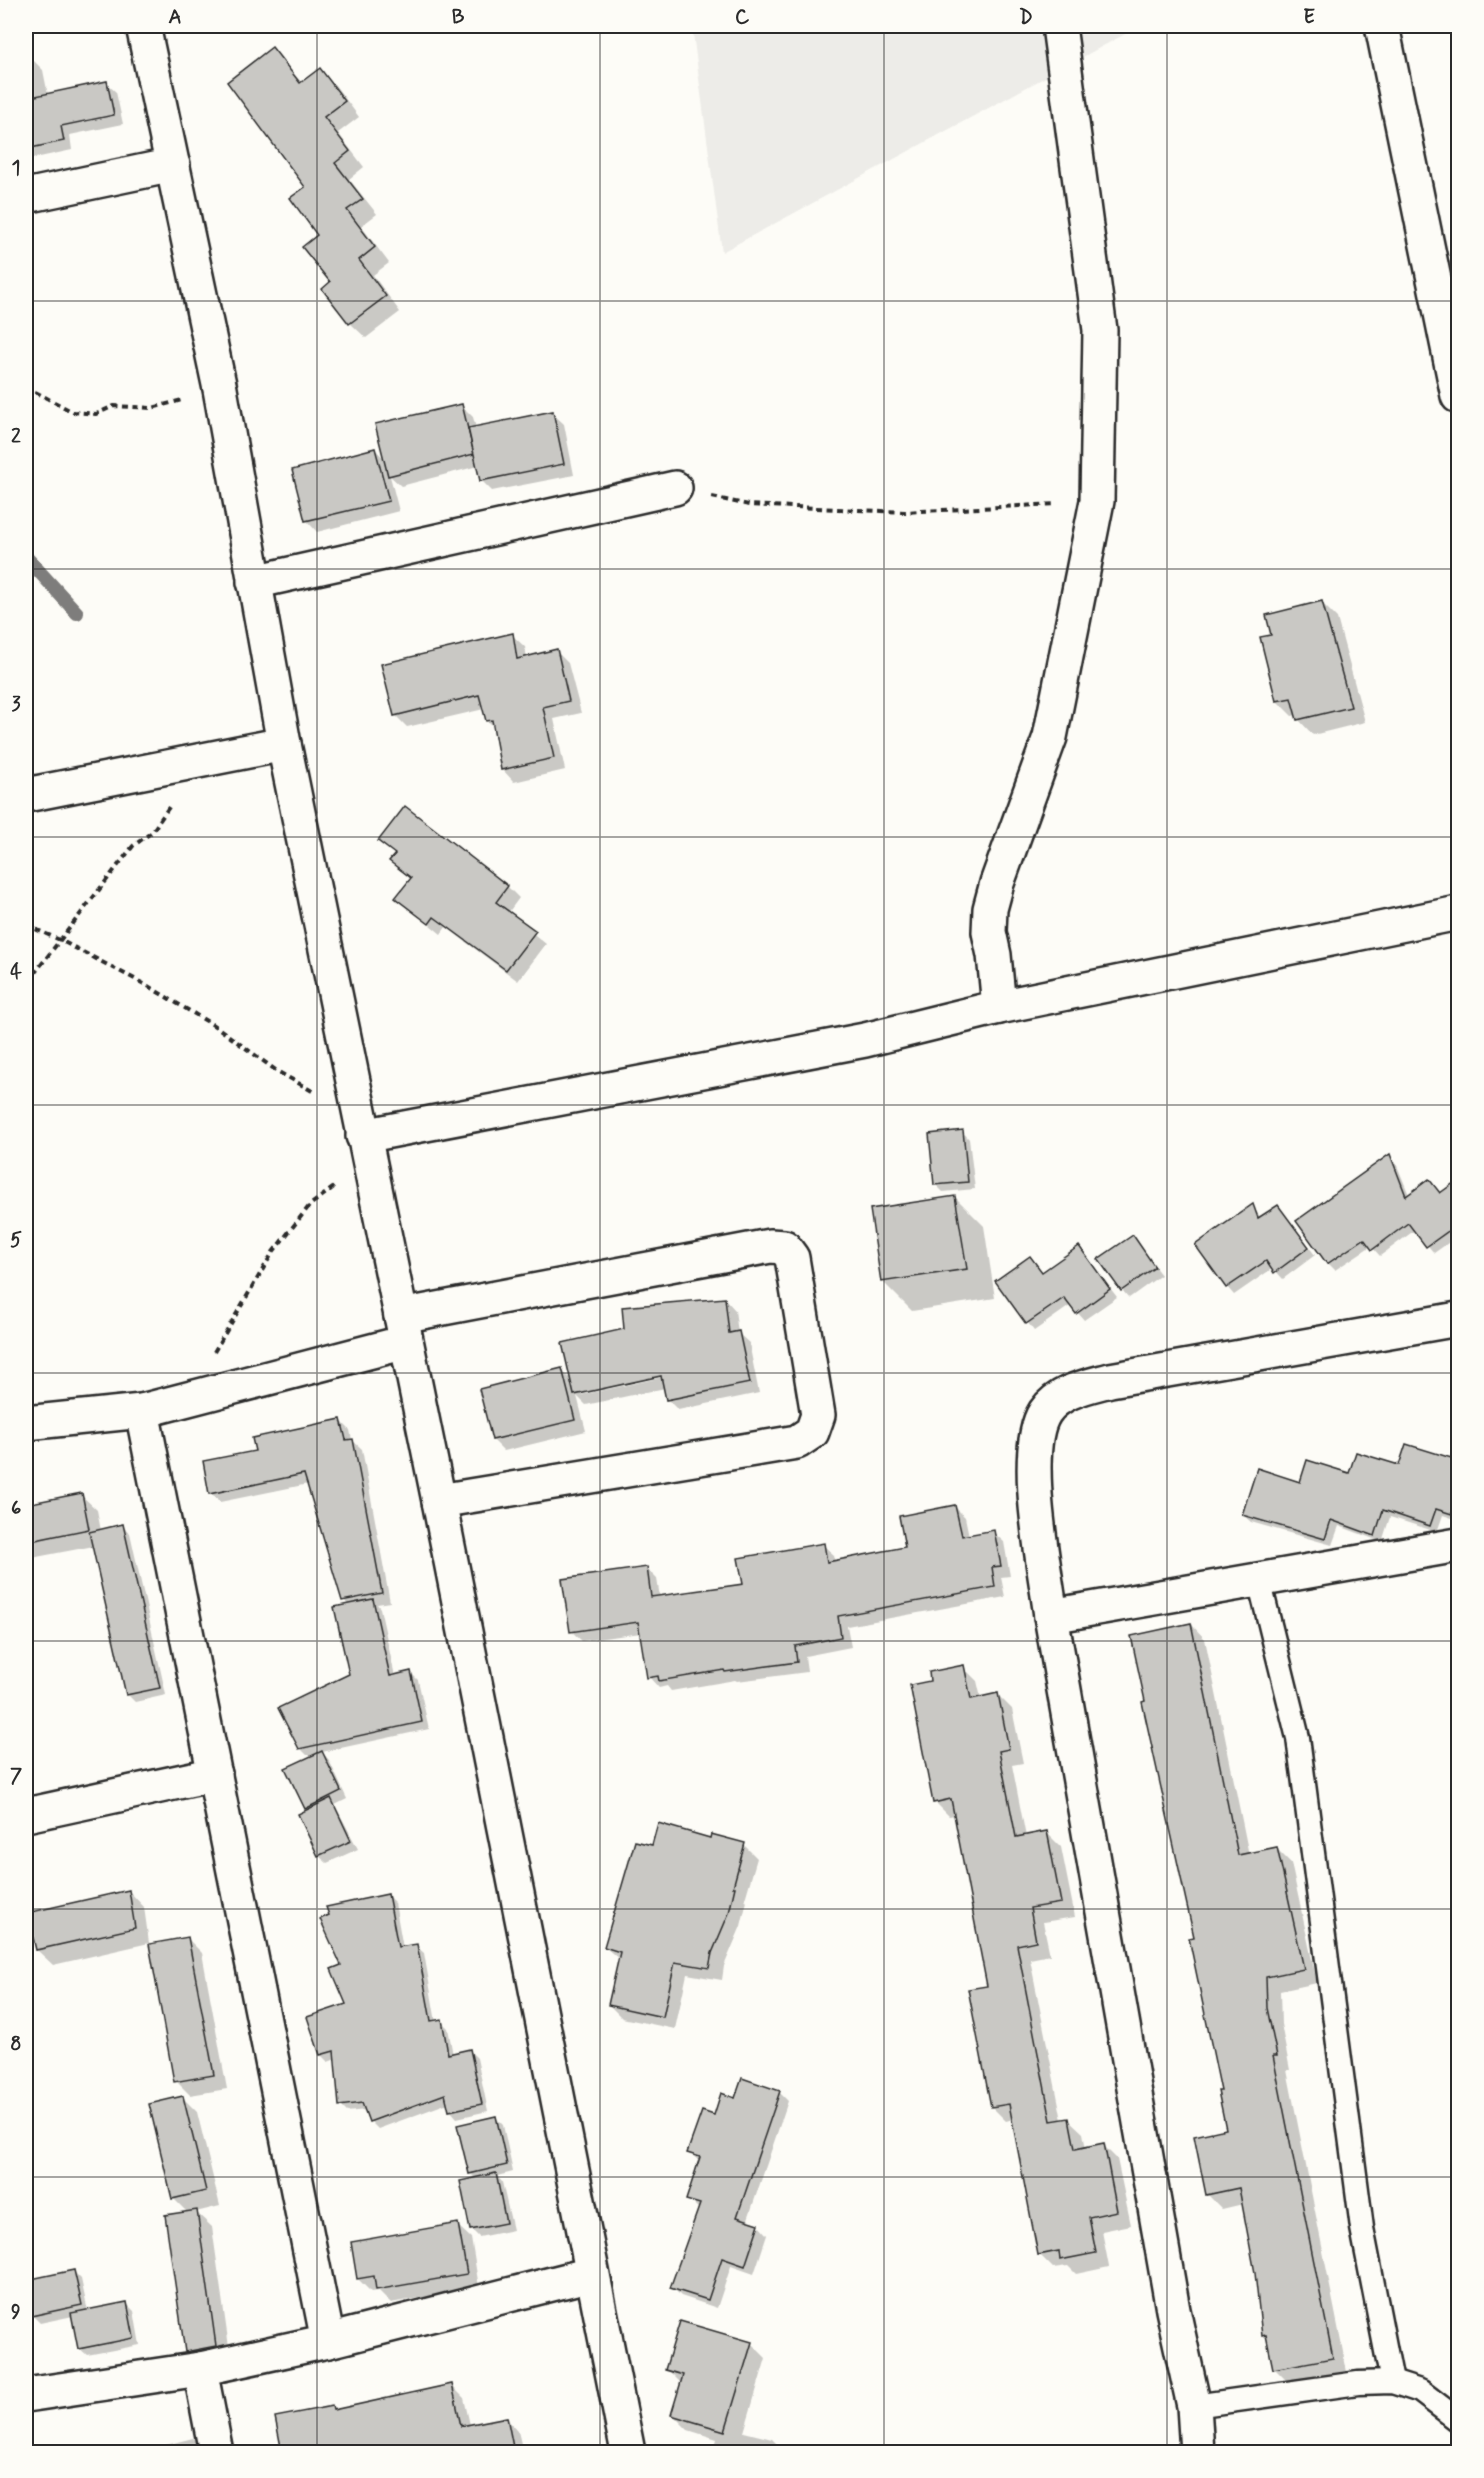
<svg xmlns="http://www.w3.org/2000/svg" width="1484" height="2478" font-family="Mynerve,sans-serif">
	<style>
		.built { fill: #edece8 }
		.shadow { fill: #0003; fill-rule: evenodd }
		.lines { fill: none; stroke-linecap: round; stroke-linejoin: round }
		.stream { stroke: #7e7d7b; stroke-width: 14 }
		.building { fill: #c9c8c4; stroke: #2b2b2b; stroke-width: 1.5 }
		.lane-casing { stroke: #2b2b2b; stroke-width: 27 }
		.street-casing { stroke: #2b2b2b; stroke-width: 38 }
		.path { stroke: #2b2b2b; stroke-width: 4; stroke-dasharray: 6 4.5; stroke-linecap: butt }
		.lane { stroke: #fdfcf7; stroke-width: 22 }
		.street { stroke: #fdfcf7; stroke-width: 33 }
		.grid { fill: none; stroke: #2b2b2b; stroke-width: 1.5; stroke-opacity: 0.55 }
		.neatline { fill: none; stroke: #2b2b2b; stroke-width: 2 }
		.grid-label { font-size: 20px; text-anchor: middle; font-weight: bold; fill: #2b2b2b }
	</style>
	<rect width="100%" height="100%" fill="#fdfcf7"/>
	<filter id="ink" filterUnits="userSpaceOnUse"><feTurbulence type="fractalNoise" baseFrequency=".0167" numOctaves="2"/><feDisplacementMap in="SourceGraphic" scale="12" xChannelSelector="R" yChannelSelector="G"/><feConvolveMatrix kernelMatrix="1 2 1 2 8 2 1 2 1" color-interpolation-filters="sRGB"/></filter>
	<g filter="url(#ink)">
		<polygon class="built" points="692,26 1140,26 722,252"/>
		<g class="shadow">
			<polygon points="272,49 302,83 320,70 335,85 359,117 338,133 364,167 349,179 377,214 361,226 389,263 373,275 400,312 366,338 350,323 324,289 332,283"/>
			<polygon points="34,61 43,70 48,95 106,83 116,92 123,124 70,135 72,150 26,160 26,62"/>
			<polygon points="462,406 473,417 476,428 552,413 564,424 574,475 492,491 481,480 478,466 401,486 390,476 399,511 317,532 306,520 375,449 386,461"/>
			<polygon points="1322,603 1337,618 1365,722 1313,735 1298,719 1297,715 1292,716 1277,701 1273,636"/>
			<polygon points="512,635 525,647 527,658 556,651 568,663 581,713 554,719 565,770 514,782 502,769 495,728 487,720 484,709 407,727 395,715"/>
			<polygon points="406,808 508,887 519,898 508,913 546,944 518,981 446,927 441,934 397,898 412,880 391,861 395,855 380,841"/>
			<polygon points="962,1131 969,1139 975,1189 943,1192 936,1185"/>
			<polygon points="1389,1156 1396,1163 1409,1195 1429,1181 1441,1194 1458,1181 1458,1236 1434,1253 1415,1230 1380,1256 1371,1246 1335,1270 1328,1263"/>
			<polygon points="955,1197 984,1226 995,1298 912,1311 883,1282 872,1210"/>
			<polygon points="1252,1206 1261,1218 1278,1206 1315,1255 1283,1279 1273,1268 1234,1295 1227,1287"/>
			<polygon points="1132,1237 1161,1275 1129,1298 1122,1290"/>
			<polygon points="1079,1248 1117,1297 1084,1320 1071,1305 1034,1331 997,1282 1030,1258 1043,1273"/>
			<path d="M725,1299L735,1310L738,1333L749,1343L759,1393L678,1410L667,1399L665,1388L586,1405L577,1396L586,1431L504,1451L493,1440L562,1370L572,1381L625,1330ZM668,1373V1376L581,1395V1392Z"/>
			<polygon points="341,1421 350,1430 352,1440 362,1449 390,1602 377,1604 380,1608 395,1676 411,1673 418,1680 429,1729 322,1752 329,1760 347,1799 335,1805 358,1849 327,1863 319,1856 300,1814 308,1810 306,1808 317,1755 307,1755 300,1748 351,1675 349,1606 344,1600 308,1484 220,1502 211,1493 256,1452"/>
			<polygon points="1456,1437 1458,1438 1458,1520 1443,1515 1437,1532 1390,1517 1382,1542 1339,1526 1332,1545 1251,1522 1243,1515 1301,1483 1449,1459"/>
			<polygon points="81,1495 97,1510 101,1531 122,1526 130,1533 166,1695 135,1702 128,1695 94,1546 26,1559 26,1505"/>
			<polygon points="955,1507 965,1517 969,1536 993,1532 1004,1542 1010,1576 1001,1577 1005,1597 847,1626 851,1647 805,1656 807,1672 737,1681 735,1680 671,1691 667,1686 659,1688 649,1677 641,1633 582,1641 571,1631 646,1568 657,1579 660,1597 745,1585 823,1545 834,1555 835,1562 906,1549"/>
			<polygon points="1191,1624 1205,1639 1249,1855 1277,1849 1291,1863 1317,1983 1280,1991 1281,2024 1290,2070 1287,2070 1347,2372 1289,2383 1275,2369 1269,2341 1263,2335 1256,2273 1243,2204 1222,2209 1207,2194 1227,2130 1223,2092 1195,1938 1147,1702"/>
			<polygon points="963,1667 977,1681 981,1698 998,1695 1012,1709 1023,1763 1012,1765 1026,1837 1047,1833 1061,1847 1075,1917 1043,1922 1050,1955 1030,1959 1062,2120 1068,2119 1083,2133 1086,2149 1103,2145 1117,2159 1131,2225 1102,2231 1109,2267 1076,2274 1068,2266 1053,2268 1039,2254 1013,2119 1006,2121 992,2107 989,1987 955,1815 949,1816 935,1802 932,1682"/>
			<polygon points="711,1840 744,1845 757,1858 745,1899 747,1901 741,1926 724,1966 722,1980 687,1974 675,2029 622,2018 609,2005 620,1960 605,1947 653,1847"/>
			<polygon points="129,1891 144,1907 149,1943 53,1965 37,1950"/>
			<polygon points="388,1896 395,1903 403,1948 416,1946 424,1953 436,2022 441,2021 448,2028 453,2055 470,2051 477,2058 488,2111 457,2118 450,2110 448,2103 378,2129 370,2121 366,2110 347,2112 340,2105 336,2059 328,2062 321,2055 348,2005 343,1966"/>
			<polygon points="188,1939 202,1953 227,2089 190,2095 176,2081"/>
			<polygon points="779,2092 788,2101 747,2222 759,2226 767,2235 754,2274 731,2266 717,2308 681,2296 672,2287 699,2209 688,2199 700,2162 689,2152 715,2117 736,2100"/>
			<polygon points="182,2097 197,2112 220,2206 196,2212 212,2227 231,2361 202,2367 186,2352 188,2213 173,2198"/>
			<polygon points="496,2118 503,2125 513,2172 497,2176 502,2182 513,2230 479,2237 472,2230 476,2179 470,2173"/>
			<polygon points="457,2225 471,2238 479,2287 391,2303 379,2291 371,2292 358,2279"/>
			<polygon points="73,2271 81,2279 88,2312 127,2304 134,2311 140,2345 87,2355 79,2348 73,2316 40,2323 33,2316 28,2295 26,2296 26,2275 27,2281"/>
			<polygon points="751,2343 766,2358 744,2432 772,2439 785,2452 713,2452 717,2439 688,2430 673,2415 682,2384 667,2369"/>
			<polygon points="452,2386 464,2398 470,2425 506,2418 518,2431 523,2452 457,2452 456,2449 443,2452 284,2452 277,2418 332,2408 335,2411"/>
			<polygon points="193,2438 207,2452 138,2452"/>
		</g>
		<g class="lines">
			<polyline class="stream" points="26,557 77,613"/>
		</g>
		<g class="building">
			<polygon points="272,47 300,83 320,68 345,101 324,117 350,151 335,163 363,199 347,210 375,247 359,260 386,296 349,324 322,289 330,282 302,247 317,235 290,198 305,187 227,82"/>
			<polygon points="107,81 114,115 61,126 64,141 26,149 26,98"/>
			<polygon points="462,404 474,454 388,476 375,424"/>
			<polygon points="553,411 564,464 480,481 468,428"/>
			<polygon points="375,448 389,501 305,521 292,470"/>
			<polygon points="1322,601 1351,707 1297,720 1291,698 1276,701 1260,637 1271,635 1266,615"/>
			<polygon points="513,633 517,659 557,649 569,701 543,707 554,758 501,770 492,720 486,721 479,695 394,716 381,664"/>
			<polygon points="405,806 508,886 496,902 536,931 506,970 434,917 429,924 395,898 411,878 389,861 395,854 378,841"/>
			<polygon points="963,1130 968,1182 934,1185 929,1134"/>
			<polygon points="1390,1154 1406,1196 1429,1179 1440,1193 1458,1180 1458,1224 1426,1247 1408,1223 1372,1250 1364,1239 1327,1264 1296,1221"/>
			<polygon points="955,1196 967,1269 881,1282 870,1209"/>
			<polygon points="1253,1204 1258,1218 1278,1205 1309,1247 1274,1273 1266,1261 1226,1288 1195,1245"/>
			<polygon points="1133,1235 1155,1267 1121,1291 1098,1259"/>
			<polygon points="1079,1246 1110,1289 1076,1314 1064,1298 1026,1324 995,1281 1030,1256 1042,1272"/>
			<polygon points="725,1298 729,1333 739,1331 750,1383 666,1400 661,1376 574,1395 562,1343 624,1329 622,1307"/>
			<polygon points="562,1368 575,1420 492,1440 479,1389"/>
			<polygon points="341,1419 346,1440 353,1439 382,1593 342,1601 304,1474 209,1494 203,1461 255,1451 252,1438"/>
			<polygon points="1406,1444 1458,1460 1458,1516 1436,1509 1430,1526 1383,1510 1375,1536 1331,1520 1325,1539 1242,1515 1257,1468 1300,1482 1307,1460 1349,1473 1356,1452 1399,1465"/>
			<polygon points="82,1493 89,1529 26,1542 26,1504"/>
			<polygon points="955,1505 962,1536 994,1530 1001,1566 992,1567 995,1587 838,1616 841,1637 795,1646 797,1662 725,1672 724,1670 659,1681 658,1676 647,1678 638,1622 570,1632 562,1579 647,1567 651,1597 743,1584 738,1558 824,1543 827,1562 905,1547 899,1516"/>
			<polygon points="123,1524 160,1688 126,1695 89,1532"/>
			<polygon points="373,1599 390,1676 411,1671 422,1722 299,1749 278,1708 349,1674 334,1607"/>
			<polygon points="1191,1623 1238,1855 1277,1847 1304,1969 1266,1977 1267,2008 1277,2056 1273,2056 1333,2358 1273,2369 1266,2335 1262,2336 1255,2273 1239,2188 1206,2195 1194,2136 1226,2129 1218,2091 1221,2091 1189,1938 1194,1937 1142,1702 1145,1701 1131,1636"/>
			<polygon points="964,1665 971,1699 998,1693 1009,1749 999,1751 1016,1837 1047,1831 1061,1903 1030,1908 1036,1941 1017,1945 1051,2121 1069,2118 1075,2149 1104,2143 1117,2211 1089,2217 1096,2253 1060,2260 1059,2251 1038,2255 1009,2104 991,2107 968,1989 987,1986 951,1799 933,1803 910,1685 930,1681 929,1672"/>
			<polygon points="322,1751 341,1791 305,1809 285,1768"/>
			<polygon points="331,1798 351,1841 318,1856 298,1814"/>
			<polygon points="658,1823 710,1838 711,1834 745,1843 733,1887 735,1887 729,1913 712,1953 709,1968 675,1962 663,2017 608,2005 620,1952 604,1947 635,1841 652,1845"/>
			<polygon points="129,1890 135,1928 36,1950 27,1913"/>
			<polygon points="388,1894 398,1947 417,1944 431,2021 442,2019 448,2054 470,2049 482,2104 449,2111 445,2094 369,2122 362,2103 339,2106 334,2051 320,2055 307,2017 346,2004 331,1969 341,1965 320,1919 329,1915 326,1907"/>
			<polygon points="188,1937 214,2075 174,2082 149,1944"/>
			<polygon points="742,2078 780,2091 737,2217 759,2224 745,2266 722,2258 708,2300 670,2288 700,2204 686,2200 700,2157 687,2153 702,2111 714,2115 721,2093 735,2098"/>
			<polygon points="183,2096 206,2191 172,2199 149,2104"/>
			<polygon points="496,2116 507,2165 469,2174 457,2125"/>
			<polygon points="496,2173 506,2223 470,2230 460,2181"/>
			<polygon points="197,2210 216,2346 185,2352 165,2215"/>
			<polygon points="458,2223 467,2274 376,2290 374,2276 357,2279 351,2242"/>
			<polygon points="74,2270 82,2305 31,2316 26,2280"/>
			<polygon points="127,2302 134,2338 78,2349 71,2313"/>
			<polygon points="680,2321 752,2342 725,2431 671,2415 683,2375 665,2370"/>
			<polygon points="452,2384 461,2426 507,2417 514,2452 411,2452 410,2446 380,2452 282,2452 275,2417 332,2406 333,2410"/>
		</g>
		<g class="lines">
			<g class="lane-casing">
				<g id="lane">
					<polyline points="1259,1580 1298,1738 1362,2228 1392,2382"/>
					<polyline points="1194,2406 1358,2383 1392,2382 1420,2391 1458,2420"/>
				</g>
			</g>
			<g class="street-casing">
				<g id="street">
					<polyline points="143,26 220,389 284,744 439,1501 628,2452"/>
					<polyline points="1382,26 1458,396"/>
					<polyline points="26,196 173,165"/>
					<polyline points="254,582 675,488"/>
					<polyline points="26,795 284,744"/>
					<polyline points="999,1007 994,955 989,932 990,909 997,883 1050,737 1097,501 1100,330 1059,26"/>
					<polyline points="363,1136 865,1040 999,1007 1458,913"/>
					<polyline points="401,1316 770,1246 784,1247 792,1258 818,1415 812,1432 797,1442 439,1501"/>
					<polyline points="142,1411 328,2341"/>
					<polyline points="26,1423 142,1411 406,1342"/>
					<polyline points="1051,1616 1458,1545"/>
					<polyline points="26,1815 215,1774"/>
					<polyline points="200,2369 216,2452"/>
					<polyline points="26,2395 200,2369 328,2341 591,2274"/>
					<path d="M1197,2452L1194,2406L1173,2310L1051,1616C1045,1569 1020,1450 1045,1412C1059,1391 1088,1386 1110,1380L1458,1319"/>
				</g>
			</g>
			<g class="path">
				<polyline points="26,387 73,412 96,414 114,406 152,408 182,400"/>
				<polyline points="712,497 749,505 904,512 1057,504"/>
				<polyline points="26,925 60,940 148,986 218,1028 277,1071 314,1092"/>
				<polyline points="26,981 30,979 133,846 152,832 169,807"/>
				<polyline points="214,1352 273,1252 310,1205 334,1187"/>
			</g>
			<use href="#lane" class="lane"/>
			<use href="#street" class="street"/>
		</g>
	</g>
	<path class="grid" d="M317,26V2452M600,26V2452M884,26V2452M1167,26V2452M26,301H1458M26,569H1458M26,837H1458M26,1105H1458M26,1373H1458M26,1641H1458M26,1909H1458M26,2177H1458"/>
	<rect width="1484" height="2478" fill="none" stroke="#fdfcf7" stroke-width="66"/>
	<rect x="33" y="33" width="1418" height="2412" class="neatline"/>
	<g class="grid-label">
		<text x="175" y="23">A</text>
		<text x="458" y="23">B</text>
		<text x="742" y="23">C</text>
		<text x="1026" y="23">D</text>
		<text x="1309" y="23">E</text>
		<text x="16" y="174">1</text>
		<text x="16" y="442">2</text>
		<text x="16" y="710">3</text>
		<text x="16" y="978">4</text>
		<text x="16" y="1246">5</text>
		<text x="16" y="1514">6</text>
		<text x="16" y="1782">7</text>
		<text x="16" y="2050">8</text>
		<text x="16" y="2318">9</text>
	</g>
</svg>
